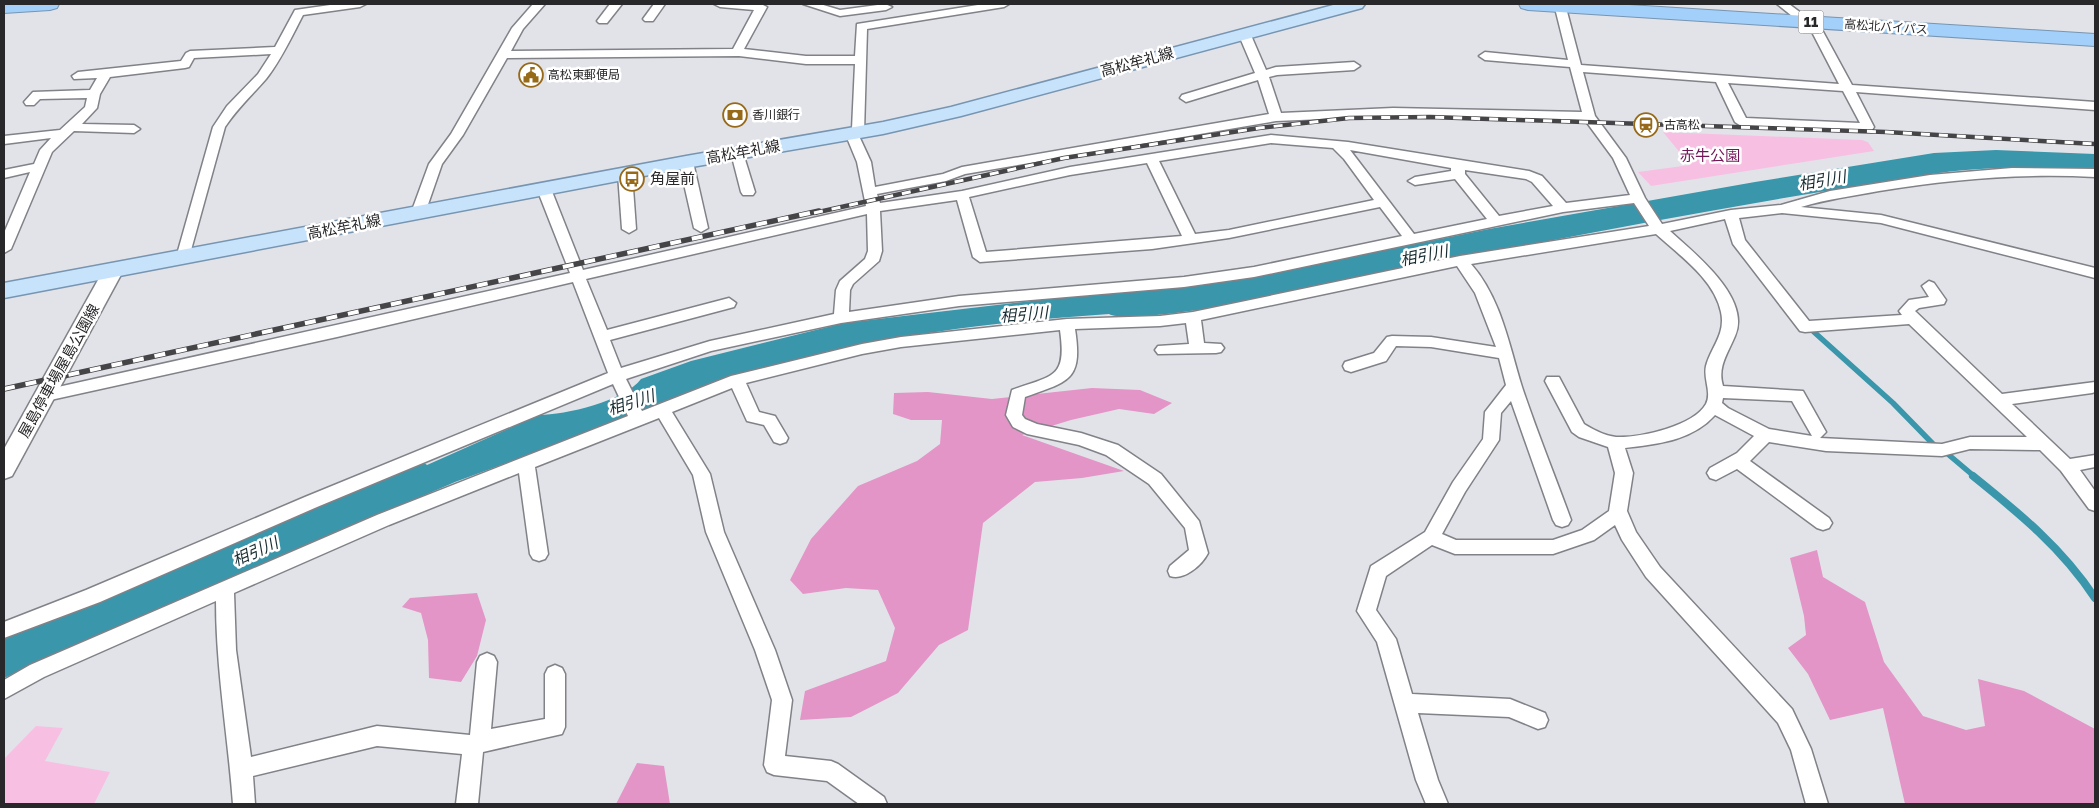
<svg xmlns="http://www.w3.org/2000/svg" width="2099" height="808" font-family="'Golos Text','Noto Sans JP',sans-serif">
	<style>
		.green { fill: #f7c0e2 }
		.forest { fill: #e395c7 }
		.water { fill: #3a96aa }
		.lines { fill: none; stroke-linecap: round; stroke-linejoin: round }
		.stream-far1 { stroke: #3a96aa; stroke-width: 5.5 }
		.stream { stroke: #3a96aa; stroke-width: 8 }
		.street-casing { stroke: #818288; stroke-width: 3 }
		.secondary-casing { stroke: #818288; stroke-width: 3 }
		.primary-casing { stroke: #7795b1; stroke-width: 3 }
		.highway-casing { stroke: #7795b1; stroke-width: 2 }
		.street { fill: #fff; fill-rule: evenodd }
		.secondary { fill: #fff; fill-rule: evenodd }
		.primary { fill: #c7e3fc; fill-rule: evenodd }
		.highway { fill: #a2d0fa; fill-rule: evenodd }
		.rail-far1-casing { stroke: #454547; stroke-width: 4.5 }
		.rail-casing { stroke: #454547; stroke-width: 5.5 }
		.rail-far1 { stroke: #fff; stroke-width: 3; stroke-dasharray: 9; stroke-linecap: butt }
		.rail { stroke: #fff; stroke-width: 4; stroke-dasharray: 11; stroke-linecap: butt }
		.labels { text-anchor: middle; stroke-width: 5; stroke-linejoin: round; paint-order: stroke }
		.far-street-label { font-size: 12px; fill: #28282a; stroke: #fff }
		.far-poi-label { font-size: 12px; fill: #28282a; stroke: #fff; text-anchor: start }
		.shield { fill: #fff; stroke: #68686a; stroke-width: 1 }
		.shield-label { font-size: 14px; font-weight: bold; fill: #28282a }
		.street-label { font-size: 15px; fill: #28282a; stroke: #fff }
		.park-label { font-size: 15px; fill: #711658; stroke: #fff }
		.poi-label { font-size: 15px; fill: #28282a; stroke: #fff; text-anchor: start }
		.water-label { font-size: 16px; font-style: italic; fill: #182d32; stroke: #fff }
	</style>
	<rect width="100%" height="100%" fill="#e2e3e9"/>
	<g class="green">
		<polygon points="1663,132 1862,140 1868,142 1874,151 1651,186 1638,172 1690,165"/>
		<polygon points="36,726 63,728 45,761 110,772 94,804 4,804 4,759"/>
	</g>
	<g class="forest">
		<polygon points="1092,388 1140,390 1172,403 1154,414 1119,409 1071,420 1022,435 1124,471 1082,478 1035,482 983,523 968,630 939,645 898,693 851,717 800,720 805,691 886,661 895,628 878,590 846,588 803,594 790,580 811,539 858,486 917,461 940,444 942,420 911,420 893,414 894,393 928,392 992,399"/>
		<polygon points="1817,550 1823,577 1865,602 1884,662 1923,716 1966,730 1985,726 1978,679 2024,691 2095,729 2095,804 1905,804 1883,708 1830,720 1808,674 1788,648 1806,635 1804,616 1790,558"/>
		<polygon points="477,593 486,620 477,656 461,682 429,678 428,640 421,613 402,607 410,598"/>
		<polygon points="637,763 664,766 670,804 616,804"/>
	</g>
	<path class="water" d="M1996,150L2095,154V170C2040,166 1980,166 1925,175C1705,209 1486,252 1268,298C1242,303 1128,324 1109,314C1024,320 932,329 850,348L558,444L455,482L4,678V639L423,462L427,465L539,415C565,415 625,401 641,379L691,361L844,323L1040,300L1199,285L1258,276L1489,229L1755,182L1934,153Z"/>
	<g class="lines">
		<g class="stream-far1">
			<polyline points="1814,332 1893,403 1934,445"/>
			<polyline points="1949,455 1975,477"/>
		</g>
		<path class="stream" d="M1973,476C2019,513 2062,548 2095,598"/>
		<g class="street-casing">
			<g id="street">
				<path d="M337,4H366L360,7L303,15C292,36 281,60 266,79C252,95 237,109 225,127L188,261H178L176,258L213,127L227,106L258,74L271,54L194,58L189,67L185,68L110,77L100,94L97,108L82,124L134,125L140,129L134,133L74,131L52,152L11,249L4,253V233L30,172L4,178V170L34,164L40,150L51,138L4,144V136L60,130L85,107L87,98L40,99L34,105H26L24,102L33,92L90,90L97,78L74,79L72,76L78,72L181,61L186,53L190,51L275,47L295,10Z"/>
				<path d="M533,4H545L523,29L511,51L733,49L754,10L720,7L714,4H761L767,7L744,49L806,56H855L857,24L984,4H1009L1004,7L867,29L864,132L859,136L871,162L875,187L943,174L962,167L1269,114L1258,80L1186,102L1180,98L1182,95L1255,73L1238,33L1244,30L1250,33L1266,70L1276,67L1354,62L1360,66L1354,70L1277,75L1269,77L1281,113L1393,108L1582,112L1570,67L1485,60L1479,56L1485,52L1568,60L1554,4H1565L1581,65L1839,84L1812,32L1777,4H1789L1821,28L1852,85L2095,102V110L1856,92L1874,127L1872,130L1741,126L1735,122L1716,82L1583,72L1595,116L1626,158L1645,198L1662,224L1731,210L1781,205L1830,191L1930,175L2012,168L2095,169V177C2022,173 1951,179 1879,191C1853,196 1827,199 1801,207L1881,215L2095,268V278L1881,223L1782,213L1739,218L1745,240L1809,321L1902,315L1899,311L1909,300L1929,297L1922,286L1929,281L1934,283L1946,300L1944,304L1919,308L1915,311L2002,394L2095,382V392L2092,393L2012,404L2070,459L2095,455V467L2080,470L2095,491V511L2089,509L2061,471L2040,450L1970,449L1942,456L1826,451L1769,442L1750,461L1829,518L1832,523L1829,528L1823,530L1817,528L1737,469L1716,480L1710,478L1707,473L1710,468L1737,453L1754,436L1715,415C1692,441 1657,444 1625,448L1633,473L1627,511L1636,532L1660,567L1792,709L1811,749L1828,804H1806L1791,750L1778,723L1646,577L1622,540L1615,525L1594,540L1553,554H1455L1432,545L1386,576L1376,610L1396,639L1412,694L1510,699L1545,713L1548,720L1545,727L1538,729L1509,717L1418,713L1438,780L1448,804H1426L1416,780L1377,642L1357,611L1371,566L1425,532L1453,482L1483,439L1485,412L1506,385L1499,358L1431,347L1396,346L1386,361L1351,372L1345,370L1343,366L1345,362L1374,353L1387,337L1392,336L1431,337L1496,347L1475,293L1457,266L1201,320L1204,343L1221,344L1224,348L1221,352L1216,353L1158,354L1155,350L1158,346L1189,344L1186,323L1160,326L1075,329C1083,381 1069,381 1025,397L1022,415L1025,419L1037,424L1081,433L1118,445L1161,474L1199,521L1208,553C1202,565 1184,581 1170,576L1168,571L1170,566L1189,550L1185,528L1149,484L1106,455L1079,445L1027,434L1013,427L1006,415L1012,390C1053,375 1067,379 1060,330L901,347L862,354L746,383L759,412L775,416L788,438L786,442L780,444L774,442L764,425L747,421L732,388L672,412L710,474L724,532L775,650L792,700L785,756L831,761L838,764L884,797L887,804H859L827,781L774,775L767,772L764,765L772,700L755,650L706,532L693,475L659,418L535,467L548,554L545,559L539,561L533,559L530,554L519,473L389,525L234,593L236,650L251,757L377,726L470,735L477,662L480,656L487,653L494,656L497,662L491,729L545,719V674L548,668L555,665L562,668L565,674V727L562,734L483,752L478,804H456L462,754L377,746L253,776L255,804H233C228,736 216,670 216,601L44,677L4,699V680L30,665L377,515L628,416L613,384L317,507L100,602L4,638V622L86,590L305,497L608,373L573,282L337,337L46,401L40,399L38,395L40,391L570,273L537,189L544,185L551,189L583,270L866,206L857,162L845,133L852,129L855,64H806L739,56L507,58L463,135L442,164L425,213L418,217L413,216L411,213L429,164L451,134L512,28ZM1728,83L1843,91L1860,123L1746,118ZM1393,116L1585,120L1613,158L1630,195L1566,203L1542,176L1529,171L1348,142L1271,135L1070,167L962,191L880,203L877,194L946,181L965,174L1276,121ZM1271,143L1333,148L1344,159L1374,200L1229,230L1195,234L1159,161ZM1350,150L1451,168V171L1415,177L1408,181L1415,185L1455,179L1487,219L1414,234ZM1147,163L1182,236L986,252L969,197L1070,175ZM1465,170L1526,179L1532,182L1553,206L1499,216L1465,174ZM957,200L973,257L980,262L1152,249L1229,238L1380,207L1402,236L1254,267L1184,277L959,296L849,312L850,290L853,284L879,261L882,251L880,211ZM1634,203L1649,226L1460,256L1193,312L1160,316L1067,319L901,337L862,344L731,376L642,411L626,379L711,351L841,323L959,306L1184,287L1254,277L1563,212ZM867,214L868,251L865,259L840,281L836,290L834,314L710,341L621,368L610,340L734,307L736,303L729,298L607,330L586,279ZM1725,219L1733,244L1800,331L1805,332L1909,324L2027,437H1970L1942,444L1820,438L1826,432L1803,391L1723,386C1717,367 1728,353 1735,336C1752,298 1694,253 1670,231ZM1656,234C1680,256 1714,279 1721,312C1726,334 1711,347 1706,366C1703,379 1712,392 1706,404C1694,426 1640,438 1616,437C1605,436 1592,429 1584,424L1559,377H1547L1545,381L1572,432L1579,437L1608,447L1615,473L1609,511L1582,530L1553,540H1456L1442,534L1465,492L1499,440L1501,413L1511,401L1553,520L1556,525L1562,527L1568,525L1571,520C1555,476 1537,432 1522,387C1509,345 1501,298 1471,264ZM1723,398L1792,401L1812,436L1769,429L1728,408L1722,403Z"/>
				<polygon points="610,4 622,4 607,23 599,23 597,21"/>
				<polygon points="654,4 665,4 653,21 645,21 643,19"/>
				<polygon points="803,4 820,4 840,10 885,4 892,7 886,10 840,16"/>
				<polygon points="737,149 743,153 755,192 753,195 743,195 741,192 731,153"/>
				<polygon points="686,158 693,162 708,228 701,232 694,228 679,162"/>
				<polygon points="625,170 632,174 636,229 629,233 622,229 618,174"/>
			</g>
		</g>
		<g class="secondary-casing">
			<polygon id="secondary" points="113,264 120,266 123,271 12,476 4,479 4,449 103,271 106,266"/>
		</g>
		<g class="primary-casing">
			<polygon id="primary" points="1337,4 1365,4 1362,8 961,116 883,134 686,168 4,298 4,283 686,156 883,122 951,107"/>
		</g>
		<g class="highway-casing">
			<g id="highway">
				<polygon points="4,4 59,4 57,8 50,10 4,13"/>
				<polygon points="1519,4 1613,4 2095,34 2095,46 1528,10 1521,8"/>
			</g>
		</g>
		<use href="#street" class="street"/>
		<use href="#secondary" class="secondary"/>
		<use href="#primary" class="primary"/>
		<use href="#highway" class="highway"/>
		<g class="rail-far1-casing">
			<polyline id="rail-far1" points="814,213 1064,158 1259,128 1349,118 1430,117 1886,132 2095,144"/>
		</g>
		<g class="rail-casing">
			<polyline id="rail" points="4,389 819,211"/>
		</g>
		<use href="#rail-far1" class="rail-far1"/>
		<use href="#rail" class="rail"/>
	</g>
	<defs>
		<g id="civic-ring" transform="scale(1.25)"><circle r="9.5" fill="#fff" stroke="#976a19" stroke-width="1.5"/><path d="M-.6-6.5H3V-4.5H.6V-3L4-1V1h2V6H-6V1h2V-1L-.6-3ZM-1.2 2.5V6h2.4V2.5Z" fill="#976a19"/></g>
		<g id="bank-ring" transform="scale(1.25)"><circle r="9.5" fill="#fff" stroke="#976a19" stroke-width="1.5"/><path d="M-6-4H6V4H-6ZM0-2.3a2.3 2.3 0 1 0 0 4.6a2.3 2.3 0 1 0 0-4.6Z" fill="#976a19"/></g>
		<g id="station-ring" transform="scale(1.25)"><circle r="9.5" fill="#fff" stroke="#976a19" stroke-width="1.5"/><path d="M-3-6H3Q5-6 5-4V2Q5 4 3 4L4.5 6H3L1.5 4h-3L-3 6H-4.5L-3 4Q-5 4-5 2V-4Q-5-6-3-6ZM-3.5-4v3h7v-3ZM-3.5 1v1.5H-2V1ZM2 1v1.5H3.5V1Z" fill="#976a19"/></g>
		<g id="bus-ring" transform="scale(1.25)"><circle r="9.5" fill="#fff" stroke="#976a19" stroke-width="1.5"/><path d="M-5-6H5V4H4V6H2V4H-2V6H-4V4H-5ZM-3.5-4V0h7V-4ZM-3.5 1.2v1.5H-2V1.2ZM2 1.2v1.5H3.5V1.2Z" fill="#976a19"/></g>
	</defs>
	<g fill-rule="evenodd">
		<use href="#civic-ring" x="531" y="75"/>
		<use href="#bank-ring" x="735" y="115"/>
		<use href="#station-ring" x="1646" y="125"/>
		<use href="#bus-ring" x="632" y="179"/>
	</g>
	<g class="labels">
		<g class="far-street-label">
			<text transform="translate(1886 27) rotate(4)" y="4">高松北バイパス</text>
		</g>
		<g class="far-poi-label">
			<text x="548" y="79">高松東郵便局</text>
			<text x="752" y="119">香川銀行</text>
			<text x="1664" y="129">古高松</text>
		</g>
		<rect class="shield" x="1798.5" y="10.5" width="25" height="23" rx="4"/>
		<g class="shield-label">
			<text x="1811" y="27">11</text>
		</g>
		<g class="street-label">
			<text transform="translate(1137 62) rotate(-15)" y="5">高松牟礼線</text>
			<text transform="translate(743 152) rotate(-10)" y="5">高松牟礼線</text>
			<text transform="translate(344 227) rotate(-11)" y="5">高松牟礼線</text>
			<text transform="translate(59 371) rotate(-61)" y="5">屋島停車場屋島公園線</text>
		</g>
		<g class="park-label">
			<text x="1710" y="161">赤牛公園</text>
		</g>
		<g class="poi-label">
			<text x="650" y="184">角屋前</text>
		</g>
		<g class="water-label">
			<text transform="translate(1822 180) rotate(-10)" y="6">相引川</text>
			<text transform="translate(1424 255) rotate(-11)" y="6">相引川</text>
			<text transform="translate(1024 314) rotate(-5)" y="6">相引川</text>
			<text transform="translate(631 402) rotate(-18)" y="6">相引川</text>
			<text transform="translate(255 551) rotate(-24)" y="6">相引川</text>
		</g>
	</g>
	<rect width="2099" height="808" fill="none" stroke="#28282a" stroke-width="10"/>
</svg>
